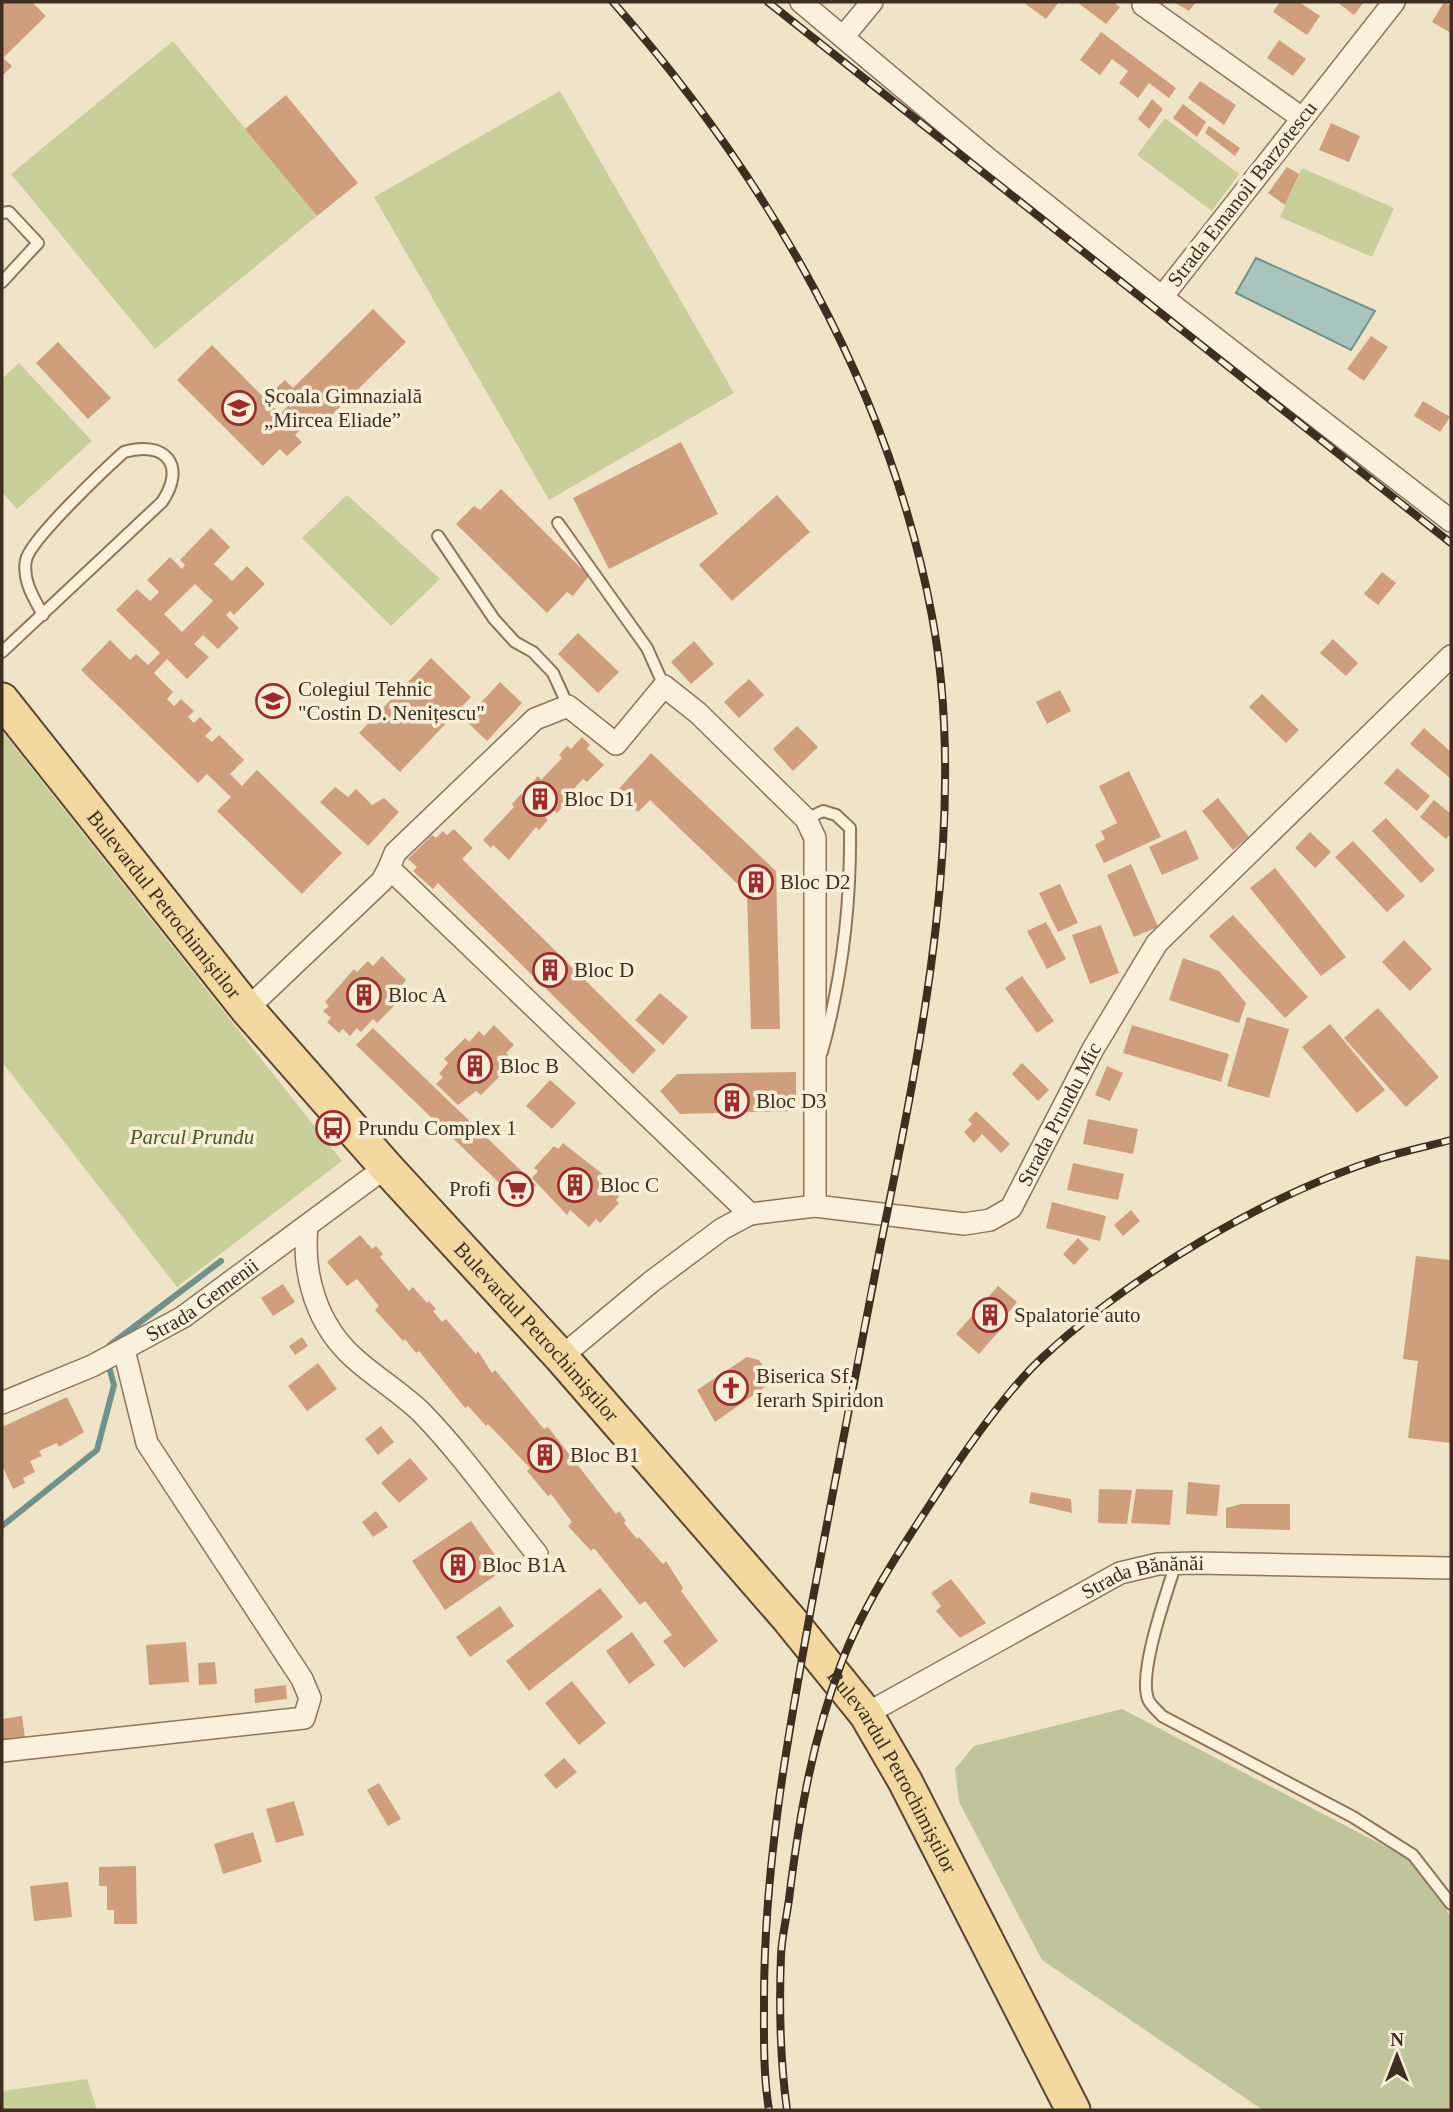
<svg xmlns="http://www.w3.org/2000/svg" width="1453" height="2112" font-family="Georgia,serif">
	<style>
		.green { fill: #c9cf9b }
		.cemetery { fill: #bfc49a }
		.water { fill: #a9c4bc; stroke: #6f938a; stroke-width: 2 }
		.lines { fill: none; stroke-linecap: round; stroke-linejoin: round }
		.stream { stroke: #6f938a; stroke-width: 6 }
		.building { fill: #cf9f7d; fill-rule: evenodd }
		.lane-casing { stroke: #8d765c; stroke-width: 14 }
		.street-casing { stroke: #8d765c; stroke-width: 24 }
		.primary-casing { stroke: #5b4430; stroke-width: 37 }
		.lane { stroke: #faf1dc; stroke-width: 10 }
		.street { stroke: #faf1dc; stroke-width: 21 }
		.primary { stroke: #f3d9a0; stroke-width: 33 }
		.rail-casing { stroke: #3d2e20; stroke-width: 8 }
		.rail { stroke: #f7eed8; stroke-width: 5; stroke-dasharray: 16; stroke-linecap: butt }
		.labels { text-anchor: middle; stroke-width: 7; stroke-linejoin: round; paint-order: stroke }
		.street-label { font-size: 21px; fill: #3d2e20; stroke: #f7eed8 }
		.poi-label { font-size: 21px; fill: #3d2e20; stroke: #f7eed8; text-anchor: start }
		.park-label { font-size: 21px; font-style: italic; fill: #4d5a26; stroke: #f7eed8 }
	</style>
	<rect width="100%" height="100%" fill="#f0e4c8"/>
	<g class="green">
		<polygon points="173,41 317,216 155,349 11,174"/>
		<polygon points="560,91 734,393 549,500 374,197"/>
		<polygon points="1165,118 1239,174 1212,211 1137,155"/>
		<polygon points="1302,168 1394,208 1372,257 1280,217"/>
		<polygon points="19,363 92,441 17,509 2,492 2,379"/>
		<polygon points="347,495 440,579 391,626 302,538"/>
		<polygon points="2,731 342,1161 177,1287 2,1062"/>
		<polygon points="87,2079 97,2110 2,2110 2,2091"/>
	</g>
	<polygon class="cemetery" points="1122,1709 1415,1862 1451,1917 1451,2110 1263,2110 1042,1960 959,1802 955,1769 974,1746"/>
	<polygon class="water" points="1256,258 1375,311 1351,350 1236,293"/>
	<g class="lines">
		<g class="stream">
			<polyline points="110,1345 221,1261"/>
			<polyline points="2,1526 97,1450 114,1385 107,1360"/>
		</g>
	</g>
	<g class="building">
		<polygon points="2,2 32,2 46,16 3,58 12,66 2,76"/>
		<polygon points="1023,2 1059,2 1046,19"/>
		<polygon points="1077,2 1113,2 1120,7 1106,24"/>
		<polygon points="1174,2 1196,2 1189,11"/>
		<polygon points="1280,2 1299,2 1320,16 1307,35 1273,12"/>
		<polygon points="1337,2 1364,2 1354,15"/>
		<polygon points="1444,2 1451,6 1451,33 1432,22"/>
		<polygon points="1101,32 1176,88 1169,98 1149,83 1138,98 1119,83 1128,71 1112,59 1100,75 1080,60"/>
		<polygon points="1279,40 1306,59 1293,76 1267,58"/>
		<polygon points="1200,81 1236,105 1224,125 1188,98"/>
		<polygon points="286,95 358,183 317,216 245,129"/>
		<polygon points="1152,99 1163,109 1149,129 1138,119"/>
		<polygon points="1183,104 1206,122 1197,137 1173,118"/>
		<polygon points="1331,123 1360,136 1349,162 1319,150"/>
		<polygon points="1209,126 1240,148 1235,156 1205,133"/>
		<polygon points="1287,167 1299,174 1285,205 1268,193"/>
		<polygon points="373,309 406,342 326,421 317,413 295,435 302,442 287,456 280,449 263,466 177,380 212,345 280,414 291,403 276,388 285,380 293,388"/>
		<polygon points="1371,336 1388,347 1364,381 1347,369"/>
		<polygon points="58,342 111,398 88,419 36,363"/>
		<polygon points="1423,401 1450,417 1440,432 1414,416"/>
		<polygon points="681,442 718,514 609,569 573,498"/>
		<polygon points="501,489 589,576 573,596 567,592 547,613 456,524 474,506 480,510"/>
		<polygon points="777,495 810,532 732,601 699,565"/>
		<path d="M211,528L230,547L214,564L232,581L247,566L265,584L234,615L230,611L226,615L239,628L218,649L203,635L194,644L209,657L187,679L167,659L154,673L173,692L167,699L174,706L181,699L194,711L188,717L194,723L200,717L212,729L205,736L212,742L219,735L244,760L230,774L242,786L257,770L342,853L302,894L217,811L231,797L207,774L198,783L81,670L110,640L130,660L136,654L148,665L160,653L116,610L137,589L150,601L159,592L147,580L170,557L182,569L185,565L180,560ZM195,584L213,601L182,632L164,614Z"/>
		<polygon points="1382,572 1396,583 1378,605 1364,594"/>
		<polygon points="578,633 619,672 598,693 558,654"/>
		<polygon points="1333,639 1358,663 1346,676 1320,653"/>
		<polygon points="694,641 714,664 691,684 671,662"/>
		<polygon points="431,658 471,697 400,772 359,733"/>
		<polygon points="749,679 764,695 739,718 724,702"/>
		<polygon points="500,682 522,703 487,741 465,720"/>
		<polygon points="1060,690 1071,711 1047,724 1036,702"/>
		<polygon points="1262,694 1299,730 1286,743 1249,707"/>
		<polygon points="797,726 818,747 793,771 773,749"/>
		<polygon points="1424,728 1451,752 1451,779 1410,744"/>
		<polygon points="582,737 590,745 587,749 604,765 587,782 583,779 563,800 566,803 557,813 553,810 545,817 548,820 539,830 536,827 509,860 493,845 491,848 483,840 514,807 512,804 521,794 524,797 532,789 529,786 538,776 541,780 562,758 559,755 567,746 571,749"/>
		<polygon points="651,753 776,871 780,1029 751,1029 747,893 650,800 638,812 616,792"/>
		<polygon points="1397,768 1430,796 1417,811 1384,783"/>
		<polygon points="1129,771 1161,837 1104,863 1095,845 1105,839 1101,831 1117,823 1099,786"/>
		<polygon points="335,787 348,797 356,789 372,805 384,798 399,812 368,846 320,802"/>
		<polygon points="1218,798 1249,837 1233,850 1202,811"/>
		<polygon points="1434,800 1451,814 1451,833 1446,839 1420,817"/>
		<polygon points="1386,818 1435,870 1421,883 1372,831"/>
		<polygon points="454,829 473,848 462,859 656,1050 633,1074 438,883 433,889 413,871 417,867 408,859 432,835 436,838 443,831 447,835"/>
		<polygon points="1186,830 1199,859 1162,875 1149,847"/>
		<polygon points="1310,832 1331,852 1315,868 1295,848"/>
		<polygon points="1353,841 1405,896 1387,912 1335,857"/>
		<polygon points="1131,864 1158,927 1134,937 1107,875"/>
		<polygon points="1275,868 1346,957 1321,976 1250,888"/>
		<polygon points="1060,884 1078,923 1058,932 1039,893"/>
		<polygon points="1233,915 1308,997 1285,1018 1209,936"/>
		<polygon points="1046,922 1066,959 1047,969 1027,931"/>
		<polygon points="1101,925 1119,973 1090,984 1072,935"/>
		<polygon points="1404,940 1432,969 1410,991 1382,962"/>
		<polygon points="382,956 406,980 392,1000 396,1004 377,1023 373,1019 361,1032 357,1028 350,1036 343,1029 339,1033 327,1022 331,1018 323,1011 329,1006 325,1002 354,969 357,972 368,961 373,966"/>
		<polygon points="1183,958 1219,971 1246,1003 1239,1023 1169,1000"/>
		<polygon points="1022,976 1054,1021 1037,1033 1005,988"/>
		<polygon points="660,993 688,1017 663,1045 635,1020"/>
		<polygon points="1378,1008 1439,1077 1406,1107 1344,1038"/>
		<polygon points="1247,1017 1289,1029 1269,1098 1227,1086"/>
		<polygon points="1330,1024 1385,1090 1357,1113 1302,1047"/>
		<polygon points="494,1025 514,1045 506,1053 511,1058 502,1068 505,1071 481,1095 476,1091 458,1105 436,1084 443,1077 439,1074 448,1063 444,1059 465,1038 469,1042 479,1031 484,1036"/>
		<polygon points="1132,1025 1229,1054 1221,1082 1123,1053"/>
		<polygon points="373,1028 536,1185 519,1202 356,1045"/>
		<polygon points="1022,1063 1049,1090 1038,1101 1012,1074"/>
		<polygon points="1107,1066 1123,1073 1110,1101 1095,1095"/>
		<polygon points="796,1072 796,1111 680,1114 660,1091 677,1074"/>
		<polygon points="550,1080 576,1103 552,1129 526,1106"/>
		<polygon points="976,1111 1010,1144 1001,1153 982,1134 974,1143 964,1132 972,1124 968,1120"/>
		<polygon points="1088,1119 1138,1129 1133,1154 1083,1144"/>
		<polygon points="563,1143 605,1176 602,1178 620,1195 616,1200 619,1203 600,1223 596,1219 589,1227 570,1210 567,1215 532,1178 538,1171 534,1168 554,1146 558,1149"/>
		<polygon points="1073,1163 1124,1174 1118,1200 1067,1190"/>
		<polygon points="1052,1202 1106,1216 1100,1241 1046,1228"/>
		<polygon points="1131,1210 1140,1221 1123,1236 1114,1225"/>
		<polygon points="360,1235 372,1249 376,1246 383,1254 380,1257 409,1291 413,1287 427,1303 429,1301 436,1309 433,1311 442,1322 446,1319 476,1354 478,1351 492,1373 495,1370 544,1429 548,1427 616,1514 619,1511 626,1521 624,1523 637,1539 639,1537 663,1564 666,1561 683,1588 681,1591 718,1641 684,1668 663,1641 672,1635 645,1601 640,1605 594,1548 591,1551 568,1526 572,1522 551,1494 548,1496 527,1471 530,1468 488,1424 486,1426 468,1406 465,1408 419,1351 416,1353 405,1339 403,1341 375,1310 379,1306 357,1279 347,1286 327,1262"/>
		<polygon points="1078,1238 1089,1249 1074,1265 1063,1254"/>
		<polygon points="1416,1256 1451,1260 1451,1443 1408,1438 1418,1361 1403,1359"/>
		<polygon points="283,1284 295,1302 273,1316 261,1298"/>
		<polygon points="998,1286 1017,1302 996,1328 999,1331 979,1354 956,1334"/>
		<polygon points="302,1337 308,1346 295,1355 289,1346"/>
		<polygon points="747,1357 759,1360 768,1374 766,1386 715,1422 697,1390"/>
		<polygon points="318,1363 337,1389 307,1411 288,1386"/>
		<polygon points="67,1397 84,1432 59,1447 57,1443 39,1451 42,1456 30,1461 35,1472 23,1478 25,1483 13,1489 2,1465 2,1427"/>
		<polygon points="381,1426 394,1442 378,1455 365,1439"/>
		<polygon points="410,1458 428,1479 399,1503 381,1483"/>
		<polygon points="1188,1482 1220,1485 1217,1516 1186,1514"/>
		<polygon points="1099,1489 1132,1490 1127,1524 1098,1523"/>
		<polygon points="1136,1489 1173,1490 1170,1525 1131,1523"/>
		<polygon points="1031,1492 1071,1499 1072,1513 1029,1503"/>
		<polygon points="1241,1504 1290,1504 1290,1530 1226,1528 1226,1508"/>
		<polygon points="376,1511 388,1527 373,1537 362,1522"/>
		<polygon points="471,1521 505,1569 445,1610 412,1561"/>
		<polygon points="951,1579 986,1623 960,1638 936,1611 941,1606 931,1593"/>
		<polygon points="600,1588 623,1617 529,1691 506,1661"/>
		<polygon points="500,1606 514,1626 470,1657 456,1637"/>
		<polygon points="632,1632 655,1665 629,1684 606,1651"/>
		<polygon points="186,1642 189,1682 149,1685 146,1645"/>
		<polygon points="215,1662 217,1684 199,1685 198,1663"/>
		<polygon points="572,1681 606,1723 579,1745 545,1703"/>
		<polygon points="286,1685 287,1699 255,1703 254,1689"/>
		<polygon points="22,1716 25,1738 2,1740 2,1719"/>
		<polygon points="564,1758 577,1772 556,1789 544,1775"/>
		<polygon points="379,1783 401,1819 388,1826 367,1790"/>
		<polygon points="294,1801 304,1835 276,1843 266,1809"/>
		<polygon points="253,1832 262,1862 223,1874 214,1844"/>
		<polygon points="136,1866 137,1924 114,1924 114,1910 107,1910 107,1886 99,1886 99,1867"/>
		<polygon points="68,1882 72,1917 34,1921 30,1886"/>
	</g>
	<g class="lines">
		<g class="lane-casing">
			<g id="lane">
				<polyline points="2,213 9,212 38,243 2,282"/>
				<polyline points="558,523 647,648 664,686"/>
				<polyline points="438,536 494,619 515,642 533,652 553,673 568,706"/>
				<path d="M2,652L162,502C187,465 165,440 124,452C105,469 30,540 26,560C22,581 34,598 43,615"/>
				<path d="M806,819L823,811L836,815L850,828C851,903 842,979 822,1052"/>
				<path d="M1176,1563C1167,1592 1138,1672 1148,1699C1150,1705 1158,1711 1162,1716L1353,1817L1413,1855L1451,1904"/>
			</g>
		</g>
		<g class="street-casing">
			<g id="street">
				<polyline points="801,2 987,158 1162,297"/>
				<polyline points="1394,2 1162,297 1451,521"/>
				<polyline points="1143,5 1302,118"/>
				<polyline points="843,37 872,2"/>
				<polyline points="389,868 395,853 535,719 568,706 616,744 664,686 698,713 806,819 815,838 815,1206"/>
				<polyline points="247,1009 382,881 389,868 750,1214"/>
				<path d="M307,1227C302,1275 317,1325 354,1358C375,1377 400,1392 421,1412C463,1455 499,1507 537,1554"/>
				<path id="s1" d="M561,1357L651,1282L722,1229L750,1214L815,1206L964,1224L990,1220L1011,1208L1093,1049L1157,943L1451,656"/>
				<path id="s2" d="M2,1403L92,1366L183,1317L386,1167"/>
				<path id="s3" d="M866,1714L1120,1573L1158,1564L1197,1563L1451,1568"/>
				<polyline points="2,1751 304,1718 310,1698 302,1679 147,1443 124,1350"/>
			</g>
		</g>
		<g class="primary-casing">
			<g id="primary">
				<path id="s4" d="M2,700L247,1009L386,1167L561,1357L789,1619L866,1714L905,1781L1073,2110"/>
			</g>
		</g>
		<use href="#lane" class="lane"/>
		<use href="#street" class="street"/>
		<use href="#primary" class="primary"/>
		<g class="rail-casing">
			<g id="rail">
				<path d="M613,2C766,176 889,386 932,616C969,816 921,1046 881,1243C857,1363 835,1483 812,1603C788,1735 764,1865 764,2000C764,2037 763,2073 769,2110"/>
				<polyline points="768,2 1451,543"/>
				<path d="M787,2110C780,2059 779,2007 781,1955C782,1934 788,1912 790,1891C800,1812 813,1738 841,1664C864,1603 904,1544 940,1489C967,1448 1007,1390 1043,1357C1131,1275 1268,1194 1382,1158C1405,1151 1428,1146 1451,1140"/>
			</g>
		</g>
		<use href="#rail" class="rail"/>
	</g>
	<defs>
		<g id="school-ring" transform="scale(1.75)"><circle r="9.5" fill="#f7eed8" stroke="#9e2a2b" stroke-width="1.5"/><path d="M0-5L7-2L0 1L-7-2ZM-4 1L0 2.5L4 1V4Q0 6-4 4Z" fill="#9e2a2b"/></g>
		<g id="building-ring" transform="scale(1.75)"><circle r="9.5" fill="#f7eed8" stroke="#9e2a2b" stroke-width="1.5"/><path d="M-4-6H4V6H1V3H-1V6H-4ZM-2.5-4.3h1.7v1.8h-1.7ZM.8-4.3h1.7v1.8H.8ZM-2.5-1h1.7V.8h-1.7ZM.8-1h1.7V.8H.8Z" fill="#9e2a2b"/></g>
		<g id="bus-ring" transform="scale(1.75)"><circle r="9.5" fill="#f7eed8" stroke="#9e2a2b" stroke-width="1.5"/><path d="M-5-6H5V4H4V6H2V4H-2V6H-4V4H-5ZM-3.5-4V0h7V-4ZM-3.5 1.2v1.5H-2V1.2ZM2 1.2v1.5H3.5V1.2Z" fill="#9e2a2b"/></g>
		<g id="supermarket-ring" transform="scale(1.75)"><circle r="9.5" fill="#f7eed8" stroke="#9e2a2b" stroke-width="1.5"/><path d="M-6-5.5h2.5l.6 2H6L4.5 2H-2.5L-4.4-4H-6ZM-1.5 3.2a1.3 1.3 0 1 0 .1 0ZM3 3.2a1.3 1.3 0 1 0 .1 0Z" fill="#9e2a2b"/></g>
		<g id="church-ring" transform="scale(1.75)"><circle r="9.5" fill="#f7eed8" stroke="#9e2a2b" stroke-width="1.5"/><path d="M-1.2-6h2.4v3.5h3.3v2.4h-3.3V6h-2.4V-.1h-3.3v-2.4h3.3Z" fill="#9e2a2b"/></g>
	</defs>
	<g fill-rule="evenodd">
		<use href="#school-ring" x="239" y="408"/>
		<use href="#school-ring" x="273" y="701"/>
		<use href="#building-ring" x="540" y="799"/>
		<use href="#building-ring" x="756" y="882"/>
		<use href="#building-ring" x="550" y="970"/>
		<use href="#building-ring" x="364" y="995"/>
		<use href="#building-ring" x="475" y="1066"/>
		<use href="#building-ring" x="732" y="1101"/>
		<use href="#bus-ring" x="333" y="1128"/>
		<use href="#building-ring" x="575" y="1185"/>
		<use href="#supermarket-ring" x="516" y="1189"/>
		<use href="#building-ring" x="990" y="1315"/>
		<use href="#church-ring" x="731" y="1388"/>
		<use href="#building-ring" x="545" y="1455"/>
		<use href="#building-ring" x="458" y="1565"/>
	</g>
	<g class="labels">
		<g class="street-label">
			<text transform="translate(1242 194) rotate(-52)" y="7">Strada Emanoil Barzotescu</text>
			<text dy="7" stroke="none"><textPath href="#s4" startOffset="261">Bulevardul Petrochimiștilor</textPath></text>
			<text dy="7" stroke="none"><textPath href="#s1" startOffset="609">Strada Prundu Mic</textPath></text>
			<text dy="7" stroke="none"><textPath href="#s2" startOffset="226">Strada Gemenii</textPath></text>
			<text dy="7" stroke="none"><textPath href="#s4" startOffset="828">Bulevardul Petrochimiștilor</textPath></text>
			<text dy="7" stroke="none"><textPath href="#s3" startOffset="312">Strada Bănănăi</textPath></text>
			<text dy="7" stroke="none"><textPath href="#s4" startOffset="1395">Bulevardul Petrochimiștilor</textPath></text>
		</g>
		<g class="poi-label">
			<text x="264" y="403">Școala Gimnazială<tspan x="264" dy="24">„Mircea Eliade”</tspan></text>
			<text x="298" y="696">Colegiul Tehnic<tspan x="298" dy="24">"Costin D. Nenițescu"</tspan></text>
			<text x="564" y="806">Bloc D1</text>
			<text x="780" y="889">Bloc D2</text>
			<text x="574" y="977">Bloc D</text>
			<text x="388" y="1002">Bloc A</text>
			<text x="500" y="1073">Bloc B</text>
			<text x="756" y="1108">Bloc D3</text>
			<text x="358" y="1135">Prundu Complex 1</text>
			<text x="600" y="1192">Bloc C</text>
			<text x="491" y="1196" text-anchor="end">Profi</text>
			<text x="1014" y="1322">Spalatorie auto</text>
			<text x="756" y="1383">Biserica Sf.<tspan x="756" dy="24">Ierarh Spiridon</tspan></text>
			<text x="570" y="1462">Bloc B1</text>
			<text x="482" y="1572">Bloc B1A</text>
		</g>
		<g class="park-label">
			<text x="192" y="1144">Parcul Prundu</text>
		</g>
	</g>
	<rect width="1453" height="2112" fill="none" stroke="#3d2e20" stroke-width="7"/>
	<g transform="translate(1397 2056)" stroke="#f7eed8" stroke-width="5" paint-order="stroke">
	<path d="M0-5L12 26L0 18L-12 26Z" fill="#3d2e20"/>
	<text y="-10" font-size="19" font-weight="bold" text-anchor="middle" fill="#3d2e20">N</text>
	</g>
</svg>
